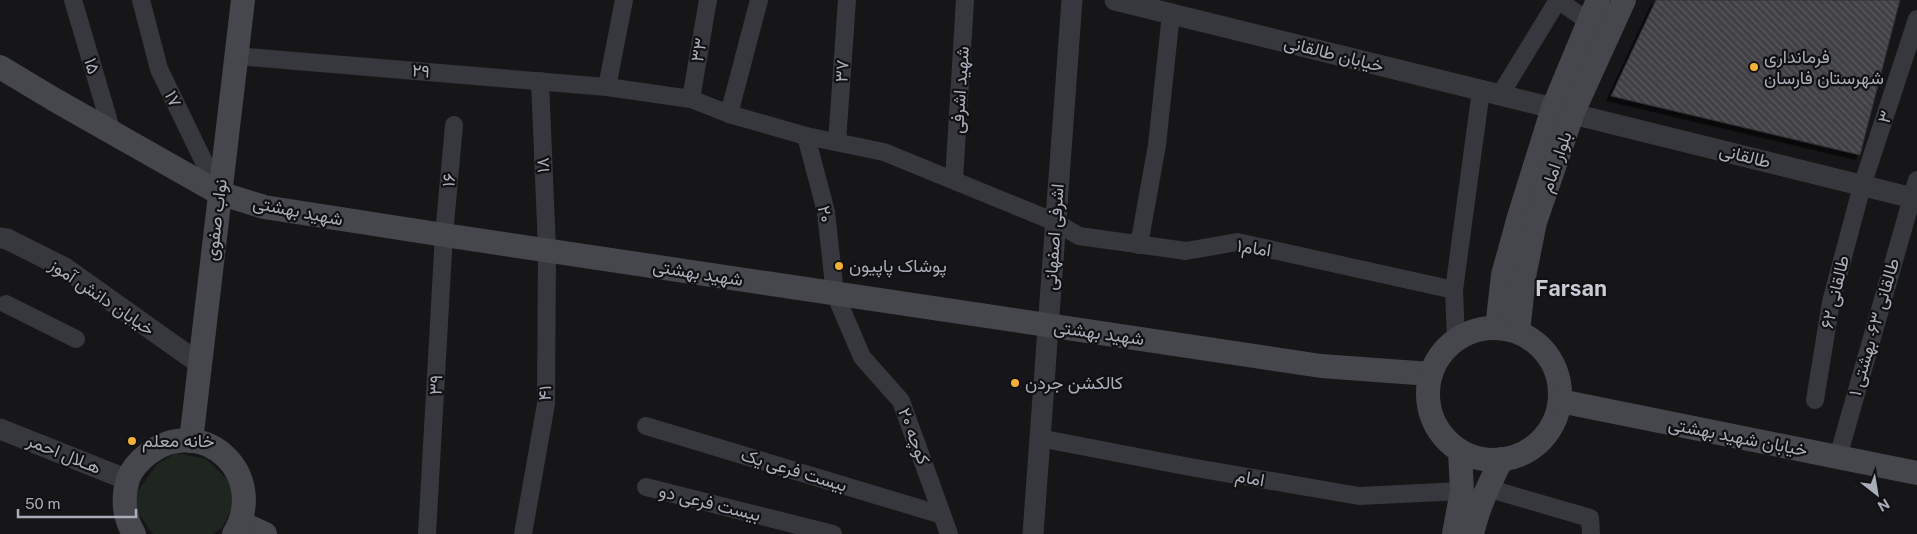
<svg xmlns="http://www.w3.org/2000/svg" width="1917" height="534" font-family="'Public Sans',Vazirmatn,sans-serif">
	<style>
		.green { fill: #1e261f }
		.building { fill: url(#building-back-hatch); stroke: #303034; filter: url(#shadow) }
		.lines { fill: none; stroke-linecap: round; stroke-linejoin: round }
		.minor { stroke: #37383d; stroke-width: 18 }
		.tertiary { stroke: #37383d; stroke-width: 21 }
		.secondary { stroke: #45474d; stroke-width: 24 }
		.poi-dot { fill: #f2b134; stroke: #111113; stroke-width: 2 }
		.labels { text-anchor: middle; stroke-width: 4.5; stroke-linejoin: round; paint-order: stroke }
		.street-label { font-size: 18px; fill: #a8adb8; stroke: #111113 }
		.poi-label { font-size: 18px; fill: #a8adb8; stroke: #111113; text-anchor: start }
		.district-label { font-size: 22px; font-weight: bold; fill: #c9ccd4; stroke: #111113 }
	</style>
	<defs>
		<pattern id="building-back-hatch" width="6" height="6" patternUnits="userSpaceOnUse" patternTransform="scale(1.25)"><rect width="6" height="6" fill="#404145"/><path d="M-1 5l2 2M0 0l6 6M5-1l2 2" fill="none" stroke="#595a5e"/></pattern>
		<filter id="shadow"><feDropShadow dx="-4.5" dy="4.5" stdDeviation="0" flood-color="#0009"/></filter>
	</defs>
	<rect width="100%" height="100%" fill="#161618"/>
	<polygon class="green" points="176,453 206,459 229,481 234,504 222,528 212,534 153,534 137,511 136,494 157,464"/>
	<polygon class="building" points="1656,0 1900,0 1860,155 1611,96"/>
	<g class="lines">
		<g class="minor">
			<polyline points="73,0 112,132"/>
			<polyline points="141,0 159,69 219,193"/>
			<polyline points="1558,0 1589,22"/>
			<polyline points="236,56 607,87 691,99 729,114 806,136 884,152 1055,222 1079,236 1186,251 1237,242 1454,290"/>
			<polyline points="607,87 624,0"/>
			<polyline points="1500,95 1558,0"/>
			<polyline points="691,99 708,0"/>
			<polyline points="729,114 759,0"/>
			<polyline points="806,136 826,212 835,294 862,357 901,401 949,534"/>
			<polyline points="837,142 847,0"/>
			<polyline points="954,180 965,0"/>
			<polyline points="1139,245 1157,145 1171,14"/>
			<polyline points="6,304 76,339"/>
			<polyline points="1456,340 1454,290 1481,90"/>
			<polyline points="1815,400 1831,302 1862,186 1917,19"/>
			<polyline points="646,426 942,515"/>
			<polyline points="1039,438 1190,467 1359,496 1462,491"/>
			<polyline points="1838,457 1917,180"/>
			<polyline points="646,487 833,534"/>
			<polyline points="1487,488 1590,518 1591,534"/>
			<polyline points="427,534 444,235 454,125"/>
			<polyline points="523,534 546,404 547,249 540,81"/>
		</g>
		<g class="tertiary">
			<polyline points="1115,0 1553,108"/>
			<polyline points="1573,114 1917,199"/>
			<polyline points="0,238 7,239 65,268 200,364"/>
			<polyline points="0,429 128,480"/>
			<polyline points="1033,534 1072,0"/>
		</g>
		<g class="secondary">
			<polyline points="0,67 55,100 219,193 264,207 444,235 1321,366 1431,374"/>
			<polyline points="1497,328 1503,275 1519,217 1553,108 1598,0"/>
			<circle cx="1494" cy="394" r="66"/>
			<polyline points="1518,332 1524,277 1535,222 1573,112 1624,0"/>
			<polyline points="1560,401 1917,473"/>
			<polyline points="191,441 243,0"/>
			<polyline points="241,523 265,534"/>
			<path d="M134,534C124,517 122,499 128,479C132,468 140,460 149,453C204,413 269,475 234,534"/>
			<polyline points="1454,534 1462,491 1460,451"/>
			<path d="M1472,534C1478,507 1489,484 1502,459"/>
		</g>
	</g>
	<g class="poi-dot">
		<circle cx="1754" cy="67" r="5"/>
		<circle cx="839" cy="266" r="5"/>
		<circle cx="1015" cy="383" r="5"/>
		<circle cx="132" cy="441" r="5"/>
	</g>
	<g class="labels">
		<g class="street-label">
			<text transform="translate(699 50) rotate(-80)" y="6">۳۳</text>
			<text transform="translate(1334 54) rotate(14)" y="6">خیابان طالقانی</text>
			<text transform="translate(92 66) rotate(74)" y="6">۱۵</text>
			<text transform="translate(421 71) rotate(5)" y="6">۲۹</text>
			<text transform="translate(842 71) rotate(-86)" y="6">۳۷</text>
			<text transform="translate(960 90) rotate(-86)" y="6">شهید اشرفی</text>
			<text transform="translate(173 99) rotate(64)" y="6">۱۷</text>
			<text transform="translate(1885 117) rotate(-72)" y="6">۳</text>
			<text transform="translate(1745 156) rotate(14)" y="6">طالقانی</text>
			<text transform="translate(1556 162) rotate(-71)" y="6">بلوار امام</text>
			<text transform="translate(543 165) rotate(-92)" y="6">۱۸</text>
			<text transform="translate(449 180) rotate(-85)" y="6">۱۶</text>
			<text transform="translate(298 211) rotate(11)" y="6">شهید بهشتی</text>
			<text transform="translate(825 214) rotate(80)" y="6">۲۰</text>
			<text transform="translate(216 220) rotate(-83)" y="6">نواب صفوی</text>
			<text transform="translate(1054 237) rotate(-86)" y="6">اشرفی اصفهانی</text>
			<text transform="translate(1254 248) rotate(8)" y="6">امام۱</text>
			<text transform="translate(698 273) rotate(9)" y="6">شهید بهشتی</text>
			<text transform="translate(1835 292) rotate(-77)" y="6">طالقانی ۶۲</text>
			<text transform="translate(102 297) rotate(34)" y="6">خیابان دانش آموز</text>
			<text transform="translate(1874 327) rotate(-74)" y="6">طالقانی ۶۳- بهشتی ۱</text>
			<text transform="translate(1099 333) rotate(8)" y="6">شهید بهشتی</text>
			<text transform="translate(436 385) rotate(-87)" y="6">۳۹</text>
			<text transform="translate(545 393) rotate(-88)" y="6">۴۱</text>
			<text transform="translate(914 436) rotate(69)" y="6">کوچه ۲۰</text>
			<text transform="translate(1738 437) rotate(11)" y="6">خیابان شهید بهشتی</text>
			<text transform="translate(64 454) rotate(22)" y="6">هـلال احمر</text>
			<text transform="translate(794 470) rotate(17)" y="6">بیست فرعی یک</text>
			<text transform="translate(1250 478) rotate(10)" y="6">امام</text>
			<text transform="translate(710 503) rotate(14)" y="6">بیست فرعی دو</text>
		</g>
		<g class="poi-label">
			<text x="1764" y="63">فرمانداری<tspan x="1764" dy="21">شهرستان فارسان</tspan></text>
			<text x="849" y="272">پوشاک پاپیون</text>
			<text x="1025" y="389">کالکشن جردن</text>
			<text x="142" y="447">خانه معلم</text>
		</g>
		<g class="district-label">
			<text x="1571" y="296">Farsan</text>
		</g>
	</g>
	<g transform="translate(1877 494) rotate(149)" stroke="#111113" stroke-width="4" paint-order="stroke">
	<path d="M0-4L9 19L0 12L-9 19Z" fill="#a8adb8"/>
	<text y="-8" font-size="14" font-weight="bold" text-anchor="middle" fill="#a8adb8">N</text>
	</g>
	<path d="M18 509v8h118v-8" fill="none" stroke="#a8adb8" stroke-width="2.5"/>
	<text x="25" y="509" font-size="15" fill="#a8adb8" stroke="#111113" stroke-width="4" paint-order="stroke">50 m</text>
</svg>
